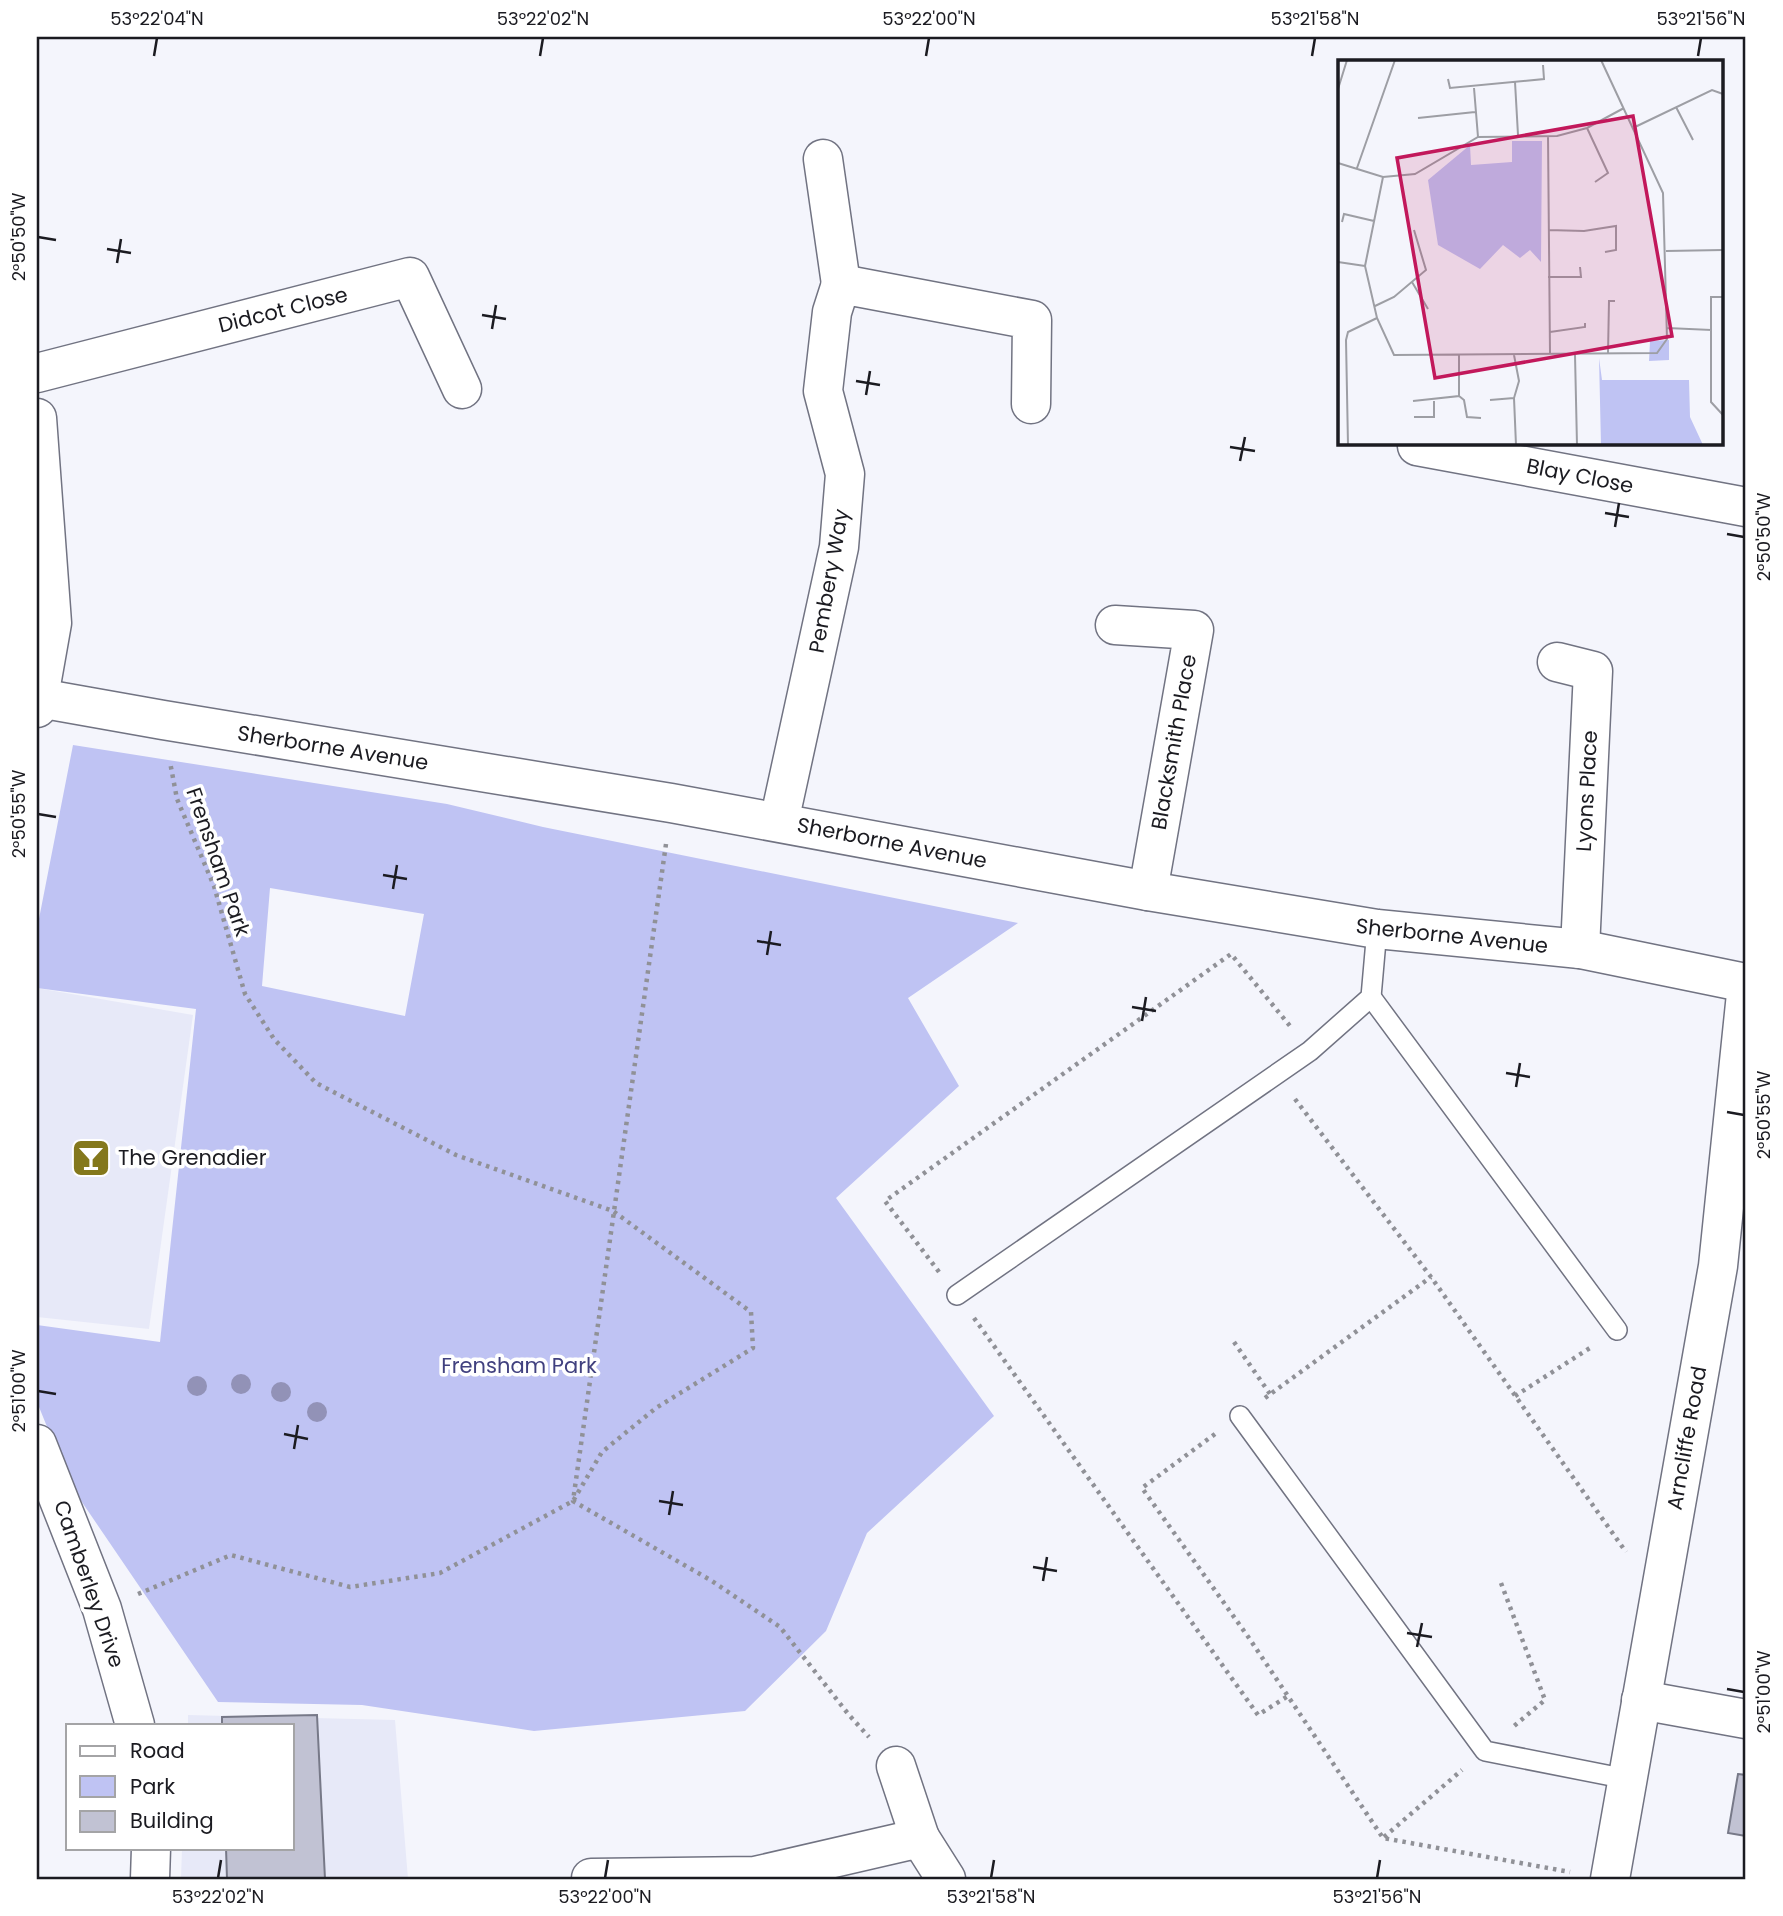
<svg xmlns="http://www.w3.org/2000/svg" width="1783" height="1916" font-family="Poppins,sans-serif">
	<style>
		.built { fill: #e7e9f8 }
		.green { fill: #bfc3f3; fill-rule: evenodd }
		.building { fill: #c1c2d3; stroke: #777988; stroke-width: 2 }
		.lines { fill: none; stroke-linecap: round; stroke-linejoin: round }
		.lane-casing { stroke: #717382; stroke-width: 22 }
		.street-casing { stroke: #717382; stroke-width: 41 }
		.path { stroke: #909197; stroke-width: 4.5; stroke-dasharray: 3.5 5; stroke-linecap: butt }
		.lane { stroke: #fff; stroke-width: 19 }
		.street { stroke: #fff; stroke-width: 38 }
		.tree { fill: #9292b7 }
		.ticks { fill: none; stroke: #1b1b21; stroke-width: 2.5 }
		.labels { text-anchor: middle; stroke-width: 7; stroke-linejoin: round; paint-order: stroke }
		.street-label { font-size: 21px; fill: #1b1b21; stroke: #fff }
		.poi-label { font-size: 21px; fill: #1b1b21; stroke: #fff; text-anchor: start }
		.park-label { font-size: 21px; fill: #41417f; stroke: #fff }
		.inset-road { fill: none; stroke: #9d9ea4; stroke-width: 2 }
		.view { fill: #c2185b; fill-opacity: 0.15; stroke: #c2185b; stroke-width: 3.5 }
		.inset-edge { fill: none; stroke: #1b1b21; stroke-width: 3.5 }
		.neatline { fill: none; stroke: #1b1b21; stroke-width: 2.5 }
		.ticks-label { font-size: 18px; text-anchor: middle; fill: #1b1b21 }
	</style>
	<rect width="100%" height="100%" fill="#f4f5fc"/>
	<g class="built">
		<polygon points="37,988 193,1015 149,1329 37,1317"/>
		<polygon points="188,1715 395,1720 408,1879 181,1879 182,1848 292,1848 292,1725 188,1725"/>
	</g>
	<path class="green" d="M73,745L447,804L543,827L1018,923L908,998L959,1086L836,1198L994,1416L867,1533L826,1631L745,1711L534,1731L362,1705L218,1702L71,1486L37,1402V1325L160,1342L196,1009L37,988V929ZM270,888L424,914L405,1016L262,986Z"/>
	<g class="building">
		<polygon points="317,1715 325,1879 227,1879 226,1848 292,1848 292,1725 222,1725 222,1717"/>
		<polygon points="1738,1774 1746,1775 1746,1836 1728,1833"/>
	</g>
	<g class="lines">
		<g class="lane-casing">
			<g id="lane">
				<polyline points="1371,997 1617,1330"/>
				<polyline points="957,1295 1310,1051 1371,997 1377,929"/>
				<polyline points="1240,1416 1485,1751 1627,1779"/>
			</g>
		</g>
		<g class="street-casing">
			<g id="street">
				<polyline points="823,159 841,284"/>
				<polyline points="37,373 410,277 462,389"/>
				<polyline points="37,418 52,623 37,708"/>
				<polyline points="1418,443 1417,446 1746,507"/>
				<polyline points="1115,625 1194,630 1148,891"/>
				<polyline points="1557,662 1593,671 1580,949"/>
				<polyline points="39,698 163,720 671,803 1148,891 1377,929 1580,949 1746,983"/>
				<polyline points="779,822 839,547 845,474 823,391 832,312 841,284 1032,320 1031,404"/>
				<polyline points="37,1444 102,1609 135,1725"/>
				<polyline points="1641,1700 1746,1719"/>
				<polyline points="896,1766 920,1838"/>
				<polyline points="591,1878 755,1876 920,1838 946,1879"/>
				<polyline points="150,1879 151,1848"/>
				<polyline points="1610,1879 1718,1266 1746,994"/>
			</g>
		</g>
		<g class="path">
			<polyline points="666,844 573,1501 712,1581 780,1627 849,1715 869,1737"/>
			<polyline points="1295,1099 1431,1277 1626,1552"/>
			<polyline points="939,1272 885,1201 1231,954 1290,1026"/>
			<polyline points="974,1318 1258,1715 1288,1696"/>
			<polyline points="1234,1342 1270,1394"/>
			<polyline points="1515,1396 1593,1346"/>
			<polyline points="1265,1398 1431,1277"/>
			<polyline points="1215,1434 1142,1488 1249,1638 1383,1838 1570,1872"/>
			<polyline points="1501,1583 1545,1700 1514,1726"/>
			<polyline points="138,1594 231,1555 350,1587 440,1573 573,1501 602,1452 656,1408 753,1348 751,1312 613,1211 456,1155 316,1083 274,1039 245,994 214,886 177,799 170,762"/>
			<polyline points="1384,1837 1462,1770"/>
		</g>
		<use href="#lane" class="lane"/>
		<use href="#street" class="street"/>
	</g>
	<g class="tree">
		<circle cx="241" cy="1384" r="10"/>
		<circle cx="197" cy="1386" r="10"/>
		<circle cx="281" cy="1392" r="10"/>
		<circle cx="317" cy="1412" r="10"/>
	</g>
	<path class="ticks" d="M154,56L157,38M540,56L543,38M926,56L929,38M1312,56L1315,38M1698,56L1701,38M38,237L56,240M107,249L131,253M117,263L121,239M482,315L506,319M492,329L496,305M856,381L880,385M866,395L870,371M1230,447L1255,451M1240,461L1245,437M1605,513L1629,517M1615,527L1619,503M1727,534L1744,537M38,814L56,817M383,875L407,879M393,889L397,865M757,941L781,945M767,955L771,931M1132,1007L1156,1011M1142,1021L1146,997M1506,1073L1530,1077M1516,1087L1520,1063M1727,1112L1744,1115M38,1391L56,1394M284,1434L308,1439M294,1449L298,1425M659,1501L683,1505M669,1515L673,1491M1033,1567L1057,1571M1043,1581L1047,1557M1407,1633L1432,1637M1417,1647L1422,1623M1727,1689L1744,1692M218,1878L221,1860M605,1878L608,1860M991,1878L994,1860M1377,1878L1380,1860"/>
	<defs>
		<g id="bar-square" transform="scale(2.0125)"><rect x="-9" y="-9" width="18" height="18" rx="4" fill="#84781c" stroke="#fff"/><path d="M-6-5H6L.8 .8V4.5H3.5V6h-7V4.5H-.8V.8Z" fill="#fff"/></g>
	</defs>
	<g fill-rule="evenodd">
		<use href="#bar-square" x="91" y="1158"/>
	</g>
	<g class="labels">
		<g class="street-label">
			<text transform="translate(283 310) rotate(-14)" y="7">Didcot Close</text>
			<text transform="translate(1580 476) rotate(11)" y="7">Blay Close</text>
			<text transform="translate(829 581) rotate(-80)" y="7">Pembery Way</text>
			<text transform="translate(1174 742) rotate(-80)" y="7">Blacksmith Place</text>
			<text transform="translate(333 748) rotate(9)" y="7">Sherborne Avenue</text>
			<text transform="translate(1587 791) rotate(-87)" y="7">Lyons Place</text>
			<text transform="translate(892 843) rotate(11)" y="7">Sherborne Avenue</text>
			<text transform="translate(218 862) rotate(71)" y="7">Frensham Park</text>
			<text transform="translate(1452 936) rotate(6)" y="7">Sherborne Avenue</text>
			<text transform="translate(1687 1438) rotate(-80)" y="7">Arncliffe Road</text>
			<text transform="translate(89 1584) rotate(71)" y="7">Camberley Drive</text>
		</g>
		<g class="poi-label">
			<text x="118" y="1165">The Grenadier</text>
		</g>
		<g class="park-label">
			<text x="519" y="1373">Frensham Park</text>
		</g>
	</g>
	<g transform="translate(1338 60)">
		<rect width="385" height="385" fill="#f4f5fc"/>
		<path d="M174,81H204L203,202L192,190L182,198L165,185L142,209L100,185L90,120L132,85L133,105L174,102ZM331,280V300L311,301L312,281ZM261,298L264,320H351L352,357L365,385H263Z" fill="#bfc3f3"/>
		<path class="inset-road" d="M110,19L112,28L206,19L205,5M177,22L180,75M136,28L140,77M0,29L9,0M338,47L355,80M80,58L137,52M297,67L374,30L385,34M249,68L270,113L257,122M210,76L212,293M0,103L45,117L77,114L140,77L219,76L249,68L286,48M19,108L57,0M45,117L27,206L39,258L56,295L319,293L329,279L325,133L263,0M4,162L6,154L36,161M210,170L246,171L278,166V190L267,192M328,191L385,190M0,202L27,206M210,217H243L242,207M74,222L90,249M37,246L56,237L88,210L76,170M329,268L373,270V237H385M373,270V342L385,355M212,272L247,267V263M270,293L271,241H277M176,295L181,321L176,338L178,385M237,295L239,385M121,336L126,340L129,357L143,358M152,340L176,338M75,341L121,336V295M76,357H96V341M10,385L8,280L10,272L39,258"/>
		<path class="view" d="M295,56L334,276L97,318L59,98Z"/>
		<rect width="385" height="385" class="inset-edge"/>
	</g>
	<rect width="1783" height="1916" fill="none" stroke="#ffffff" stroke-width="77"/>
	<rect x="66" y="1724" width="228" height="126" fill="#ffffff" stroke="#a4a4a6" stroke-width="2"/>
	<rect x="80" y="1746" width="35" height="10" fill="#ffffff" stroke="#a4a4a6" stroke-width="2"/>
	<text x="130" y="1758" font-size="21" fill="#1b1b21">Road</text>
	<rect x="80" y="1776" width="35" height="21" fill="#bfc3f3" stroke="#a4a4a6" stroke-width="2"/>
	<text x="130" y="1794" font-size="21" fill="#1b1b21">Park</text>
	<rect x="80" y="1811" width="35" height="21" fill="#c1c2d3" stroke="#a4a4a6" stroke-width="2"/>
	<text x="130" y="1828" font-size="21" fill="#1b1b21">Building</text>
	<rect x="38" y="38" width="1706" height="1840" class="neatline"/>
	<g class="ticks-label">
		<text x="157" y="25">53°22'04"N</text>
		<text x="543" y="25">53°22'02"N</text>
		<text x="929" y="25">53°22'00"N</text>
		<text x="1315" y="25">53°21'58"N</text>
		<text x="1701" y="25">53°21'56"N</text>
		<text transform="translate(19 237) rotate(-90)" y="6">2°50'50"W</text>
		<text transform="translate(1764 537) rotate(-90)" y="6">2°50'50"W</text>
		<text transform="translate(19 814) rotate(-90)" y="6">2°50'55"W</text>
		<text transform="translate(1764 1115) rotate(-90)" y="6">2°50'55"W</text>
		<text transform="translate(19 1391) rotate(-90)" y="6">2°51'00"W</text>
		<text transform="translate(1764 1692) rotate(-90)" y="6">2°51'00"W</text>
		<text x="218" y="1903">53°22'02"N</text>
		<text x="605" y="1903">53°22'00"N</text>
		<text x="991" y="1903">53°21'58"N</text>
		<text x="1377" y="1903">53°21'56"N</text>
	</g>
</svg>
